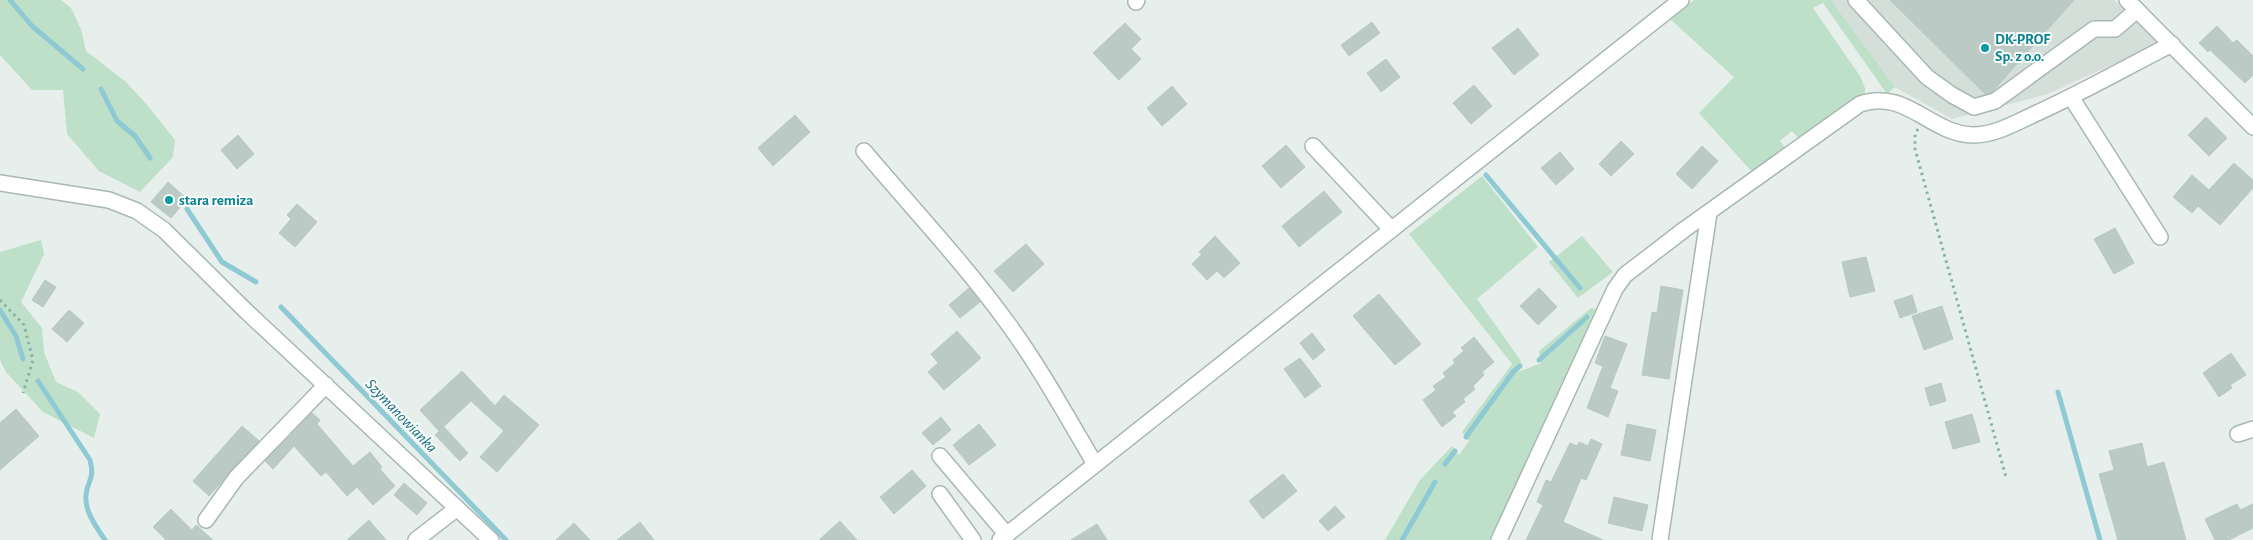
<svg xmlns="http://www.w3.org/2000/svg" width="2253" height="540" font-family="'Alegreya Sans',sans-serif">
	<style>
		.built { fill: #d4dfda }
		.green { fill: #bfe0c8 }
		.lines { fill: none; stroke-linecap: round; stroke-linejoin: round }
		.stream { stroke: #8ec9d4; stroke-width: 5 }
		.building { fill: #bbcac4; stroke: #b8c9c2 }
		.minor-casing { stroke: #a8b8b2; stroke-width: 18 }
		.path { stroke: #86b3a5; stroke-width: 3; stroke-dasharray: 2.5 4; stroke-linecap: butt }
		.minor { stroke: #fff; stroke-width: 15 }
		.culture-dot { fill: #0f9aa8; stroke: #f7fbf9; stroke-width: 2 }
		.labels { text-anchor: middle; stroke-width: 4; stroke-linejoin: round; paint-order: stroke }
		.culture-label { font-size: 15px; font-weight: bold; fill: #0d838f; stroke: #f7fbf9; text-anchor: start }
		.water-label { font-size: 16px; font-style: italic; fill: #1c6f80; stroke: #f7fbf9 }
	</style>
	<rect width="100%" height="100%" fill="#e6efeb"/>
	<polygon class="built" points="1831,0 2114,0 2162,42 2048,94 1952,119 1895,87"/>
	<g class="green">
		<polygon points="0,0 61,0 71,8 81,29 86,51 126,82 149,107 175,140 173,157 140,192 99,171 67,134 63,90 32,90 0,55"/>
		<polygon points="1694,0 1831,0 1895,87 1887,94 1823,3 1813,8 1860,76 1865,88 1865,97 1800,140 1792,131 1780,141 1786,149 1753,173 1699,113 1734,77 1670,19"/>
		<polygon points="1482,176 1538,247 1477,299 1521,361 1518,372 1541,363 1539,351 1591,308 1600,310 1493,540 1385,540 1420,480 1452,446 1459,455 1469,441 1462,432 1512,364 1409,234"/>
		<polygon points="1582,236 1613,272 1578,298 1549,262"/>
		<polygon points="41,240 44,254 21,302 42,328 44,352 56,382 78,392 100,414 94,438 43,412 6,372 0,360 0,252"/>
	</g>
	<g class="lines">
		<g class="stream">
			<polyline points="10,0 32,26 83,69"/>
			<polyline points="101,89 117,121 135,136 150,158"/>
			<polyline points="1486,175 1580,288"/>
			<polyline points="187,209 222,262 256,282"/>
			<polyline points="281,307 506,540"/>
			<polyline points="0,310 16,336 23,359"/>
			<polyline points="1539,360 1587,317"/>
			<path d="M38,381L90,460C95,480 88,478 86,495C84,511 97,528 105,540"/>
			<polyline points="2058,392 2100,540"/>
			<polyline points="1466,437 1513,372 1520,366"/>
			<polyline points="1445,464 1455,451"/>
			<polyline points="1402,540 1435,482"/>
		</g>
	</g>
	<g class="building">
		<polygon points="1890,0 2074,0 1992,92 1985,94"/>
		<polygon points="1372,22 1380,33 1349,56 1341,45"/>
		<polygon points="1125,23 1141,39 1131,49 1141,59 1119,80 1093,53"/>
		<polygon points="2217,26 2233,43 2237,40 2253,56 2253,75 2245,83 2210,50 2208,52 2199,43"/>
		<polygon points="1518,28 1539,55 1514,75 1492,48"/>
		<polygon points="1386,59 1400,77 1381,92 1367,73"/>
		<polygon points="1474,85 1492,106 1471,124 1453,103"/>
		<polygon points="1172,86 1187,104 1162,126 1147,108"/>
		<polygon points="795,115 810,132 773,166 758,148"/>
		<polygon points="2206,117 2227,138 2209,156 2188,135"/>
		<polygon points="238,135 254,154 237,169 221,150"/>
		<polygon points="1621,141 1634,154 1611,176 1599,164"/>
		<polygon points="1286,145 1305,167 1281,188 1262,166"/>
		<polygon points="1702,146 1718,161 1692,189 1676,174"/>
		<polygon points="1560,152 1574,169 1556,185 1541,168"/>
		<polygon points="2234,163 2253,180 2253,188 2220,225 2198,206 2192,213 2173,197 2192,175 2209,190"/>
		<polygon points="168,182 187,199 171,218 151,202"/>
		<polygon points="1324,191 1342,212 1299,247 1282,226"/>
		<polygon points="297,204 317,222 295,247 279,233 291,219 287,215"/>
		<polygon points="2115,228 2134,263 2114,274 2094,239"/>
		<polygon points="1215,236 1240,263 1224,278 1217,271 1207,280 1192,264 1202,254 1199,252"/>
		<polygon points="1026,244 1044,264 1013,292 994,271"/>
		<polygon points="1866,257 1875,291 1850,297 1842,262"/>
		<polygon points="45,280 56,287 43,307 32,300"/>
		<polygon points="1661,286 1683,290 1669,379 1642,375 1652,312 1657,313"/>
		<polygon points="969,288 980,302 960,318 949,305"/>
		<polygon points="1539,288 1557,307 1538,325 1520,306"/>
		<polygon points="1379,294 1421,344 1395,365 1353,316"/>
		<polygon points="1912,295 1917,312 1900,318 1894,301"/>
		<polygon points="1942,306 1953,339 1924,350 1912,316"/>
		<polygon points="69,310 84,323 67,342 52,329"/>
		<polygon points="957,331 981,358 944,390 928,372 938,363 931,354"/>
		<polygon points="1312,333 1325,350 1313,360 1300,343"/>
		<polygon points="1605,336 1627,344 1610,388 1618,391 1608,417 1587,408 1603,366 1595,363"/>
		<polygon points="1474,337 1494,362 1482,372 1484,375 1473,386 1475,389 1463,399 1465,402 1452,412 1456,416 1442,427 1423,400 1436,390 1433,386 1446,377 1443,373 1455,363 1453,360 1464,351 1461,348"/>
		<polygon points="2231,353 2246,375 2230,385 2232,388 2219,397 2203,373"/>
		<polygon points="1300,358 1321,386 1305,398 1284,369"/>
		<polygon points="462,371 495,406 504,395 539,425 497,472 480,457 504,431 471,401 439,431 420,410"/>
		<polygon points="1941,383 1946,401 1930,406 1925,388"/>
		<polygon points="16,409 39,436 0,470 0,423"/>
		<polygon points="312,413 320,420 317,424 353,466 370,452 382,467 380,469 395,486 373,505 357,487 347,496 326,472 321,476 294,446 273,469 265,461"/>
		<polygon points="1972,414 1980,442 1953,449 1945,422"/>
		<polygon points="941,417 951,430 933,445 922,433"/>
		<polygon points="979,424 996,445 969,465 953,445"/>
		<polygon points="1627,424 1656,430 1650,461 1621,455"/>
		<polygon points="242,426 259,441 209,496 193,481"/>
		<polygon points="444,427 468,453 460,461 435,435"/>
		<polygon points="1591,439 1602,444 1586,480 1581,478 1563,522 1603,540 1526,540 1543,505 1537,502 1546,480 1551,482 1570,443 1577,446 1579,442 1588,446"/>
		<polygon points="2142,443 2147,467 2164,462 2186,540 2118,540 2099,474 2114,470 2109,451"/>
		<polygon points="912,470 926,486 894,514 880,497"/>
		<polygon points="1283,474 1297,491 1263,519 1249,501"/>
		<polygon points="404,483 427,503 417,515 394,495"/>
		<polygon points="1614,497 1648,505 1642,531 1608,523"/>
		<polygon points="2237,504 2240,510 2253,504 2253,528 2229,540 2215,540 2205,519"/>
		<polygon points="1335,506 1345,517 1328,531 1319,521"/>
		<polygon points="171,509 192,530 196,525 213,540 166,540 153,527"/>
		<polygon points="369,520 386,540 347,540"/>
		<polygon points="840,521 857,540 819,540"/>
		<polygon points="640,522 654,540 617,540"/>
		<polygon points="574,523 590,540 556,540"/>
		<polygon points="1097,524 1107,540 1071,540"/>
	</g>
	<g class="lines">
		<g class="minor-casing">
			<g id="minor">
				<polyline points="1856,0 1927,77 1952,95 1974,107 1995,101 2094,29 2115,29 2137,10"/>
				<polyline points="2127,0 2253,127"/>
				<polyline points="1136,2 1137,0"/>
				<polyline points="2071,97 2160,237"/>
				<polyline points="1313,146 1391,229"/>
				<path d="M864,151C912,208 965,264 1009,325C1041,369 1067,417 1095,464"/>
				<polyline points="0,183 109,200 137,211 164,230 247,312 491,540"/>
				<polyline points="2238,434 2253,429"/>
				<polyline points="940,456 1007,535"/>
				<polyline points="940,494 973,540"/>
				<polyline points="206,520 236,478 326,385"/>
				<polyline points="416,540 456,509"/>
				<polyline points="1000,540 1681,0"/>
				<path d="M1499,540L1615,289L1625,275L1685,229L1860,104C1906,88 1930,134 1973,135C1996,135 2017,122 2037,113C2083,92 2127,67 2172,44"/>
				<polyline points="1660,540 1709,213"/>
			</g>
		</g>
		<g class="path">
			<polyline points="1918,129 1915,134 1915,149 2006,477"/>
			<polyline points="0,300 24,325 33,360 23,393"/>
		</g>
		<use href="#minor" class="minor"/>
	</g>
	<g class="culture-dot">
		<circle cx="1985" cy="48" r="5"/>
		<circle cx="169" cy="200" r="5"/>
	</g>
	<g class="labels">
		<g class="culture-label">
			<text x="1995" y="44">DK-PROF<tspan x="1995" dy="17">Sp. z o.o.</tspan></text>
			<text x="179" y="205">stara remiza</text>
		</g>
		<g class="water-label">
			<text transform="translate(402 415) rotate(46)" y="6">Szymanowianka</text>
		</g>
	</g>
</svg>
